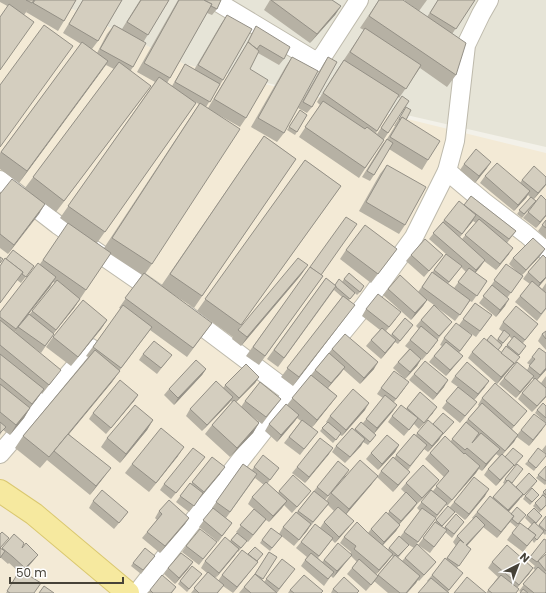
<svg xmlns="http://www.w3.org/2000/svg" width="546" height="593" font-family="Poppins,sans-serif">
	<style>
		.residential { fill: #e6e4d7 }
		.commercial { fill: #f3ead6 }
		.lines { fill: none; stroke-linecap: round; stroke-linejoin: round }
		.minor-casing { stroke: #bebaac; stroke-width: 20 }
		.major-casing { stroke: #dac870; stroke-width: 24 }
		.minor { stroke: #fff; stroke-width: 18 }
		.major { stroke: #f6e99f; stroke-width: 22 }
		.wall { fill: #b6b1a4; fill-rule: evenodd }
		.shaded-wall { fill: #949086 }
		.building { fill: #d4cebf; stroke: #949086 }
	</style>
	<rect width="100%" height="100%" fill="#f3f1e9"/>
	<polygon class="residential" points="54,0 546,0 546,147 184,64"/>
	<polygon class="commercial" points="0,0 54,0 184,64 546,153 546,593 0,593"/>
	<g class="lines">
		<g class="minor-casing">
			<g id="minor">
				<polyline points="214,0 317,62 324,54 359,0"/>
				<polyline points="447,171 484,202 526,234 546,251"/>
				<polyline points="0,180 58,225 158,294"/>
				<polyline points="187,315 292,394"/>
				<polyline points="0,454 91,348"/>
				<polyline points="137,593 292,394 364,306 414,237 447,171 455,141 466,45 481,14 489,0"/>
			</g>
		</g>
		<g class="major-casing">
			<polyline id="major" points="0,491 34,514 128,593"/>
		</g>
		<use href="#minor" class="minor"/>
		<use href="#major" class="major"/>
	</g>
	<g class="wall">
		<polygon points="0,0 76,0 64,21 58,31 26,12 29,8 24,15 0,2"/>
		<polygon points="83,0 122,0 98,41 92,49 97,53 107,34 114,25 122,29 140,0 169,0 144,41 133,67 131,70 142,97 56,212 45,204 8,254 0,248 0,194 25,188 114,69 106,65 19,183 0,169 0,153 81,44 63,33"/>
		<path d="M178,0H221L217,9L212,15L207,13L170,78L167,83L172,86L185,64L194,70L221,24L227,15L223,80L206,107L208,108L245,47L252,33L256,26L284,59L279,65L258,53L250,69L246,118L240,127L210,110L152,264L145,274L161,286L264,136L296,159L194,308L165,289L212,323L187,357L150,330L120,370L112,382L69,434L104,477L90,495L47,460L40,468L15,448L23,436L88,357L86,356L121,309L119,308L142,275L110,254L74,308L54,333V334L41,353L33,347L54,379L42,394L41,393L30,408L24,418L10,435L3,430L0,435V312L40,264L68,224L60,218L155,82L137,72ZM191,100L199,104L104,248L97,243L196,103ZM53,282L55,283L29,315L18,327L15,332H14Z"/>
		<polygon points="270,0 332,0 341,6 335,15 310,43 264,10"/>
		<polygon points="379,0 403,0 427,17 438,0 475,0 452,34 456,75 447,87 420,68 399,98 398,97 376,133 377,134 402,96 388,133 359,178 299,137 320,105 317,102 337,70 364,30 360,28"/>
		<polygon points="405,0 427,0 419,11 405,1"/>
		<polygon points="292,57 284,133 277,142 251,127 286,66"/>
		<polygon points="328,57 312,107 307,113 298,108 324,63"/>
		<polygon points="406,107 406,120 428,160 422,170 389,149 374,175 370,181 362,177 382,145 387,139 395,126 394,126"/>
		<polygon points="300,110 307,115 295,135 287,130"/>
		<polygon points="305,160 341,186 239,328 301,275 241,346 232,339 233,337 197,311"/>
		<polygon points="464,164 487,168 475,183 460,170"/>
		<polygon points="387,165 405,225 399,234 359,211 380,174"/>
		<polygon points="485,176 520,183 522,180 546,177 546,185 534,199 534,204 522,218 517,214 530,197 528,195 514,211 480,183"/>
		<path d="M471,196L516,231L507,243L509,254L496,270L484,261L475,273L487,281L472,302L470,301L455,321L435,306L452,322L447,328L438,339L434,346L422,360L421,359L417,366L405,379L393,368L398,362L409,349L405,346L419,329L416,326L421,320L434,305L427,300L423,306L411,320L383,295L388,289L418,292L434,270L446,254L429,239L444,220L464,205ZM473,221L476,223L462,239L460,237ZM461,267L466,272L454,288L448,284Z"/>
		<polygon points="546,200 546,216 536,228 523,218 528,212"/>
		<polygon points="546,220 546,239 538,231"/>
		<polygon points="397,249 371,283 340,259 346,250"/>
		<polygon points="545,249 540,256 522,275 523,276 507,298 505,306 496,317 479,303 491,287 490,287 506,264 518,273 509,264 513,258"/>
		<polygon points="411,255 443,255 438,261 424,277 406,261"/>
		<polygon points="0,266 34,266 21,283 17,280 0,303"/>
		<polygon points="311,267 323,276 259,365 246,356"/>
		<polygon points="528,272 546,278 539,286 542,289 546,283 546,309 537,321 515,302 530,284 523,279"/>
		<polygon points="326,278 335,285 342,282 344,279 362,290 357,295 355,293 349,300 348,314 293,386 281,377 342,297 334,290 278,367 267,359"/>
		<polygon points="475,303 492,315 476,337 464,329 472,335 459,353 463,356 458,362 446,376 429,362 442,346 440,345 444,338 459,325"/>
		<polygon points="366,309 396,319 386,331 391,335 405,318 411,328 398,344 395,342 381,359 366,346 371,340 380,330 362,316"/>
		<polygon points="107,320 101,329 71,366 46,347 53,337"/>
		<path d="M503,322L538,324L523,343L524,349L518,356L517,360L511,368V367L497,384L468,358L472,352L487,340H497L503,332L499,329ZM509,336L512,339L501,353L498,350Z"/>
		<polygon points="546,331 546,350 538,341 542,334"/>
		<polygon points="332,349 374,369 360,384 343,369 328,388 337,396 330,405 312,427 313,438 300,455 284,443 301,421 297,418 277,442 265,431 269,424 287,405 315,370"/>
		<polygon points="143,354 167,361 157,374 139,360"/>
		<polygon points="532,357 546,370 537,380 541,383 546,376 546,397 532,412 518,399 522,393 534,380 532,378 516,398 499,384 504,378 527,370 530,365 527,363"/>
		<polygon points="206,369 202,375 174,405 164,395 169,389"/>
		<polygon points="414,374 444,387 433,400 409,380"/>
		<polygon points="455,376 485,387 474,400 472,408 460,423 442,408 458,387 451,382"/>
		<polygon points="259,377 255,383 236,402 241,407 245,401 281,399 262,424 245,411 259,423 253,433 230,457 205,434 212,425 232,402 231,401 202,431 186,416 190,409 224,387 225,385"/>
		<polygon points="381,388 405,388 394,402 393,411 374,433 374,438 368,445 363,442 345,463 332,452 336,446 354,430 361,422 363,423 383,398 377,394"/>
		<polygon points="420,392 433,413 419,429 414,424 404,436 388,422 392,416 406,409"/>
		<polygon points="138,395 134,401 106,434 89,419 93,413"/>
		<path d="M482,398L527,411L512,429L517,435L521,430H542L529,446L517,437L502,455L505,457L520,459L496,486L484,475L488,469L499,456L496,454L482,471L479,469L447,506L446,505L436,518L416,545L436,562L431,568L419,581L418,580L407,593H388L374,581L366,591L347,574L357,562L351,556L333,578L331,576L324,586L301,566L307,557L296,548L301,542L320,528L324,522L334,511L328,505L294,546L279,534L283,527L297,512L317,487L345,476L325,500L326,501L331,493L378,476L381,471L394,458L414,434L416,435L417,433L433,424L451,425L428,452L424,449L408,470L405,478L393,492L377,477L371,485L346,514L349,527L335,543L332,540L318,558L322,562L324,560L350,554L351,552L340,543L344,537L367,532L368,533L371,529L388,513L405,493L401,489L406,483L439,480L431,490L433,491L444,477L425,459L430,453L450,442L468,419L479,406L478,405ZM430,491L417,508L420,511L400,537L387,550L382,546L396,531L399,524L413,509L417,504ZM409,545L414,548L402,561L398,558ZM392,556L393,557L378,576L376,574Z"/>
		<polygon points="546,406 546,423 535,413 537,410"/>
		<polygon points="365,410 342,436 340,435 333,443 320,431 327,423 326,422 330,416"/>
		<polygon points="153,420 147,430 120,463 101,447 107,438"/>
		<polygon points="399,445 395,452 378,470 366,459 371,453"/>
		<polygon points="546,445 546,454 542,450"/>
		<polygon points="329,454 305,483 292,473 297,467"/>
		<polygon points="546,454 534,471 525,464 528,461"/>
		<polygon points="178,456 149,492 125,473 132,464"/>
		<polygon points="205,457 171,499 160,490 164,484"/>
		<polygon points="212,457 220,474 200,498 189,512 176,502 190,483 191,484"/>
		<polygon points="243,464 252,470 254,467 279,468 267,484 278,493 279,491 311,491 306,497 292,513 284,505 269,522 266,520 248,542 236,532 254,509 248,504 252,497 264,485 255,478 226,518 232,523 218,542 199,527 212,509 212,508"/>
		<polygon points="546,466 546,484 545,485 536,478"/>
		<polygon points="505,479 512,483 516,487 535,484 521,498 521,497 508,512 511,514 523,518 516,527 510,522 497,538 483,527 480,531 467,546 471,549 457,568 458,579 448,592 428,582 427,581 432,575 446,559 456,546 453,542 457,536 473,519 472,518 477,512 492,498 505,484 503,483"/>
		<polygon points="546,489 546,506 539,513 542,516 536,524 538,526 546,516 546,534 545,535 543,533 534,543 532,540 523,552 507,540 512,533 528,529 532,525 525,518 527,515 539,512 533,506 542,496 541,496"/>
		<polygon points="539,495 530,505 523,499 525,496"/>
		<polygon points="485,496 465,520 455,512 442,527 444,528 456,514 464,522 452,538 445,532 430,553 418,545 434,524 436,520 450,507 454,502"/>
		<polygon points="93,501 128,512 114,529 89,508"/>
		<polygon points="159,511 189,518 185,524 160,553 142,538 157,520 155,518"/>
		<polygon points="237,533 244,545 238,552 238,551 215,578 218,581 222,575 248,554 263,554 257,561 258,562 253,568 233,593 223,586 218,593 191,593 207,573 201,568 205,561 230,541"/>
		<polygon points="0,534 9,538 0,548 2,549 22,548 38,555 33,561 23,572 34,593 6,593 19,572 9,563 8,564 0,557"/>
		<polygon points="282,536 270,551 260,543 262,540"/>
		<polygon points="544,539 542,558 546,554 546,593 520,593 521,592 519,591 535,570 533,568 529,574 517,588 519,589 516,593 486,593 498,577 488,568 492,562 533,568 535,566 528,560"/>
		<polygon points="186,546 212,548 199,565 182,552"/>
		<polygon points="269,552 277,557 262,580 264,582 282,559 290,575 277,593 239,593 244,587 255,574"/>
		<polygon points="155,556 141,574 131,566 133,563"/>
		<polygon points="193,562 188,569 175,584 164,574 168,568"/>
		<polygon points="199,578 187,592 178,584 180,581"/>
		<polygon points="176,587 172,593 147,593 150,590"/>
		<polygon points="333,589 357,593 331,593"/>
		<polygon points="290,590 321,593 288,593"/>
	</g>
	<g class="shaded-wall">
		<polygon points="341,6 335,15 310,43 317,34"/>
		<polygon points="108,61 100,73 19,183 27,171"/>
		<polygon points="151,86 142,97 56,212 64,201"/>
		<polygon points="491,162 487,168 475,183 479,176"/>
		<polygon points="546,184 545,186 533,200 538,193"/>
		<polygon points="530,191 526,198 514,211 518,205"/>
		<polygon points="45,204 39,214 8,254 14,245"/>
		<polygon points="476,215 472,222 457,240 462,234"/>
		<polygon points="546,215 546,216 536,228 540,222"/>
		<polygon points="513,248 509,254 496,270 500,264"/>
		<polygon points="545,249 540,256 521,276 526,270"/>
		<polygon points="485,260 481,266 472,277 476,270"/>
		<polygon points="308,265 301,275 241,346 247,337"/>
		<polygon points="56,277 50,287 9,339 16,329"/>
		<polygon points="546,277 546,278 536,290 540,283"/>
		<polygon points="80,299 74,308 49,339 56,330"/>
		<polygon points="509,299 505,306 496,317 500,310"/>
		<polygon points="427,300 423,306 411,320 415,313"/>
		<polygon points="355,305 348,314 293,386 299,377"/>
		<polygon points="107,320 101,329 71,366 78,357"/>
		<polygon points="396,340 392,346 381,359 385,353"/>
		<polygon points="463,356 458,362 446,376 450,370"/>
		<polygon points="421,359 417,366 405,379 410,372"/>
		<polygon points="378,362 374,369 360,384 364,378"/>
		<polygon points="514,363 509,370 497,384 501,377"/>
		<polygon points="345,367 341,373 326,390 331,383"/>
		<polygon points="546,368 546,370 536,381 540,375"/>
		<polygon points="206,369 202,375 174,405 178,398"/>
		<polygon points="120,371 112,382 54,452 54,451 40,468 49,457"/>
		<polygon points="534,376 530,382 516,398 520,392"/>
		<polygon points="259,377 255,383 234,404 239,398"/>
		<polygon points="448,380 444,387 433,400 437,394"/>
		<polygon points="489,381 485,387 474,400 478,394"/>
		<polygon points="44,389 37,399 25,414 32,404"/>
		<polygon points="138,395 134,401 106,434 111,428"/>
		<polygon points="337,396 330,405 311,429 317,420"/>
		<polygon points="546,396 546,397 532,412 537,406"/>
		<polygon points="233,397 229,403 202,431 207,425"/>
		<polygon points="369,403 365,410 342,436 346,430"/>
		<polygon points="397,405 393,411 373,435 377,428"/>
		<polygon points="437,407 433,413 419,429 424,423"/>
		<polygon points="30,408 24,418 10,435 16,425"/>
		<polygon points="299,415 295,421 277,442 281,435"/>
		<polygon points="153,420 147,430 120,463 126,454"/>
		<polygon points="259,423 253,433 230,457 237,448"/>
		<polygon points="546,424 542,430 529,446 533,440"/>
		<polygon points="443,433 439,440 428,452 432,446"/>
		<polygon points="518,435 514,442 500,457 505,451"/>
		<polygon points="365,439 361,446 345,463"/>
		<polygon points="399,445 395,452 378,470 382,464"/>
		<polygon points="184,447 178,456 149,492"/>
		<polygon points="333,448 329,454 305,483 309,477"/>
		<polygon points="500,449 495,455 482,471 486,464"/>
		<polygon points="514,465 509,471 496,486 500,480"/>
		<polygon points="480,466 476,473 447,506 452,500"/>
		<polygon points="225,467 220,474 200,498 204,492"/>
		<polygon points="111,468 90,495 96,486"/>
		<polygon points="349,470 345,476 323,502 328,496"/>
		<polygon points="410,472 405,478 393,492 398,485"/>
		<polygon points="378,476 371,485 343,518 349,509"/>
		<polygon points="439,480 434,486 417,504 422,498"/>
		<polygon points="489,489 485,496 465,520 469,514"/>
		<polygon points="523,494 519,500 504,517 508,510"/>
		<polygon points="287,501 282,508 269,522 273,516"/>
		<polygon points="417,503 413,509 396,528 401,521"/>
		<polygon points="514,516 509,523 497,538 501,532"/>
		<polygon points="189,518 185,524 160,553 165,546"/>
		<polygon points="354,521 349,527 335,543 339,537"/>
		<polygon points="311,524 307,531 294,546 299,540"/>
		<polygon points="400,525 396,531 380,548 384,542"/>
		<polygon points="485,525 480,531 462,551 466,545"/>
		<polygon points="239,549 235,555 215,579 219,573"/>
		<polygon points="393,554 388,561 375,576 379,570"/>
		<polygon points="38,555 33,561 21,575 25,568"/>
		<polygon points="352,555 347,561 333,578 337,571"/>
		<polygon points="193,562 188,569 175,584 179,578"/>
		<polygon points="258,562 253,568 233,593 237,587"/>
		<polygon points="533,568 529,574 514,591 519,585"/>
		<polygon points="378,576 374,582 366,591 371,585"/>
		<polygon points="420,576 416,583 407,593 406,593"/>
	</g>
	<g class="building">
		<polygon points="26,0 34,0 32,3"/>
		<polygon points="35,0 76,0 64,21 33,3"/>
		<polygon points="83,0 122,0 98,41 69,24"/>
		<polygon points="141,0 169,0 148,35 127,22"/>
		<polygon points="179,0 204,0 212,4 170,78 144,63"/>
		<polygon points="204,0 221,0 217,9 211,6 212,4"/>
		<polygon points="271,0 332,0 341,6 317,34"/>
		<polygon points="379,0 403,0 466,43 456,75 369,16"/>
		<polygon points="438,0 475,0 456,29 430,13"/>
		<polygon points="9,4 34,22 0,70 0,17"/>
		<polygon points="227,15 252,29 223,80 198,65"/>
		<polygon points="44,25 73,46 0,147 0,85"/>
		<polygon points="114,25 146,43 133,67 100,49"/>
		<polygon points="256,26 290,47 284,59 260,45 257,49 248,42"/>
		<polygon points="365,28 421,65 406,89 350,52"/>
		<polygon points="82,42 108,61 27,171 1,152"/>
		<polygon points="248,42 259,51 250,69 268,80 246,118 214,99"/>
		<polygon points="292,57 318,71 284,133 258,118"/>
		<polygon points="328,57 337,62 312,107 303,102"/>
		<polygon points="344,60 399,95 377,131 323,93"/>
		<polygon points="119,62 151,86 64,201 33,177"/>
		<polygon points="185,64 220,84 210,102 175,82"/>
		<polygon points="159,77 196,103 105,232 68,206"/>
		<polygon points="402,96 409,101 388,133 381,128"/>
		<polygon points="323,101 365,129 367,127 384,140 365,168 305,127"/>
		<polygon points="200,103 240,129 152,264 112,238"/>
		<polygon points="406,107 411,110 406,120 402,117 400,120 399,119"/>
		<polygon points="300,110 307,115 297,132 289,127"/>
		<polygon points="402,117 440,141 428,160 390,137"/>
		<polygon points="264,136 296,159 202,296 170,274"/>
		<polygon points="387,139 393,143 374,175 367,171"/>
		<polygon points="476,149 491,162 479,176 464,164"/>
		<polygon points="305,160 341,186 241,325 205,299"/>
		<polygon points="497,163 530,191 518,205 485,176"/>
		<polygon points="387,165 426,187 405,225 366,202"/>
		<polygon points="534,166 546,177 546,184 538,193 522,180"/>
		<polygon points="12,179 45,204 14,245 0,234 0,194"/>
		<polygon points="541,195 546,200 546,215 540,222 528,212"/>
		<polygon points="471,196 516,231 509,239 464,205"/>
		<polygon points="531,197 536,201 524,214 519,210"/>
		<polygon points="459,201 476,215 462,234 444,220"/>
		<polygon points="346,217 357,224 321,275 310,267"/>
		<polygon points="479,219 513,248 500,264 465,235"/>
		<polygon points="546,220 546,228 542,225"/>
		<polygon points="443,222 485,260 476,270 433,233"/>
		<polygon points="68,223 111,253 86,290 43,260"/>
		<polygon points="365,225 397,249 378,274 346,250"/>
		<polygon points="533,238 545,249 526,270 513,258"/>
		<polygon points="425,239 443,255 429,271 411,255"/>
		<polygon points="13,250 34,266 26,277 22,274 23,272 6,259"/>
		<polygon points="446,254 462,266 449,282 434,270"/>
		<polygon points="543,255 546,258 546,277 540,283 528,272"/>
		<polygon points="0,257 3,259 0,263"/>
		<polygon points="5,258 23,272 0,303 0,266"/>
		<polygon points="298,258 308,265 247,337 238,330"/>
		<polygon points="38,263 56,277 16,329 0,317 0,312"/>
		<polygon points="506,264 523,276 511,293 494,280"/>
		<polygon points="310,267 323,276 265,356 253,347"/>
		<polygon points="469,268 487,281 477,296 458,282"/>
		<polygon points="432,272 470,300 460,315 422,287"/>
		<polygon points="144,273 212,323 193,348 125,298"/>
		<polygon points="349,273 364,286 360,292 344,279"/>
		<polygon points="400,275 427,300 415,313 388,289"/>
		<polygon points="326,278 336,286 284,358 274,350"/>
		<polygon points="339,279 355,293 350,299 336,287 336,286 335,285"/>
		<polygon points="57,280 80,299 56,330 32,311"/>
		<polygon points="532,281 546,293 546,308 541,314 520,296"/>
		<polygon points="492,285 509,299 500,310 483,296"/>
		<polygon points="378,294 401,312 389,327 366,309"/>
		<polygon points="343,296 355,305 299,377 287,368"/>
		<polygon points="83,300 107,320 78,357 53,337"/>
		<polygon points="475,303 492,315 480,331 463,319"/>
		<polygon points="123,305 152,327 121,368 93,347"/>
		<polygon points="434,305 452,322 439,336 421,320"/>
		<polygon points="516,306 538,324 525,340 503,322"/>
		<polygon points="29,314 54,334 45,346 18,327"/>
		<polygon points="405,318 413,325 400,341 392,334"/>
		<polygon points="0,320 61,370 49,385 0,345"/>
		<polygon points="456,323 472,335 460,351 444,338"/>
		<polygon points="421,326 438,340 427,354 410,340"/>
		<polygon points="382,328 396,340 385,353 371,340"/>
		<polygon points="504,330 510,335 503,343 498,339"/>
		<polygon points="546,331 546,339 542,334"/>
		<polygon points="345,334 378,362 364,378 332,349"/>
		<polygon points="491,335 502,345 498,350 487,340"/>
		<polygon points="514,336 526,346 519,355 507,345"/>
		<polygon points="484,338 514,363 501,377 472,352"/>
		<polygon points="154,341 172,355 161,368 143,354"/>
		<polygon points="446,342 463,356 450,370 434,356"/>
		<polygon points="506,346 520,357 514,364 513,364 514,363 501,353"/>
		<polygon points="539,348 546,353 546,368 540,375 529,366 535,359 532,357"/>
		<polygon points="410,349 421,359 410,372 398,362"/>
		<polygon points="95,350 120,371 49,457 23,436"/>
		<polygon points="329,353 345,367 331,383 315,370"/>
		<polygon points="0,354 44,389 32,404 0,378"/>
		<polygon points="196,360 206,369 178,398 169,389"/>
		<polygon points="425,361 448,380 437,394 414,374"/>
		<polygon points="467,362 489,381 478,394 455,376"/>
		<polygon points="517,362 534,376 520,392 504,378"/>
		<polygon points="246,364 259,377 239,398 225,385"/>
		<polygon points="394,371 409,382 396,399 381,388"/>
		<polygon points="311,375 337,396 317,420 292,398"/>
		<polygon points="535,378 546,388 546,396 537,406 522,393"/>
		<polygon points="120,380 138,395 111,428 93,413"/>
		<polygon points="216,381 233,397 207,425 190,409"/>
		<polygon points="260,382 281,399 266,417 245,401"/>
		<polygon points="495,383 527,411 514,426 482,398"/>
		<polygon points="0,384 30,408 16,425 0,412"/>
		<polygon points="458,387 477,402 465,416 446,401"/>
		<polygon points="353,389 369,403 346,430 330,416"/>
		<polygon points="420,392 437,407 424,423 407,408"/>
		<polygon points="385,395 397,405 377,428 366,419"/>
		<polygon points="234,400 259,423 237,448 212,425"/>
		<polygon points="482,403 518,435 505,451 468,419"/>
		<polygon points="543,403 546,406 546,418 537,410"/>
		<polygon points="286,404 299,415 281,435 269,424"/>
		<polygon points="135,405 153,420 126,454 107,438"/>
		<polygon points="401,405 418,418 409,430 392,416"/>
		<polygon points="443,413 454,422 443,434 442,434 443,433 433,424"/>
		<polygon points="534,414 546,423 546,424 533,440 521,430"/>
		<polygon points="302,420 318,432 304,449 289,437"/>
		<polygon points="428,420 443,433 432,446 417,433"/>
		<polygon points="0,422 6,427 0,433"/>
		<polygon points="328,422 341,433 336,440 322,428"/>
		<polygon points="361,422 376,435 370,442 355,429"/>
		<polygon points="466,422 479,433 472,443 481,433 500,449 486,464 467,448 465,450 452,439"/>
		<polygon points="161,428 184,447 156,483 132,464"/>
		<polygon points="352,428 365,439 350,457 336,446"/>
		<polygon points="68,434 111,468 96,486 54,451"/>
		<polygon points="414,434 427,445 410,466 396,455"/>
		<polygon points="387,435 399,445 382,464 371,453"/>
		<polygon points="445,436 464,454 465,453 480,466 452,500 436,486 449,471 430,453"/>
		<polygon points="320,438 333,448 309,477 297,467"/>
		<polygon points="193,448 205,457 176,493 164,484"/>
		<polygon points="513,448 523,456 514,466 513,465 514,465 505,457"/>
		<polygon points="538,448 546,454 546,456 536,468 528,461"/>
		<polygon points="502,454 514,465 500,480 488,469"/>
		<polygon points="263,455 279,468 270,480 254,467"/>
		<polygon points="212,457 225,467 204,492 192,482"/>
		<polygon points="393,457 410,472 398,485 381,471"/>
		<polygon points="360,460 378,476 349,509 331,493"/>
		<polygon points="338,461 349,470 328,496 317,487"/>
		<polygon points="243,464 257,474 230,512 216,502"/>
		<polygon points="517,464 523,469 512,483 508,480 507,481 505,479"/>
		<polygon points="423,465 439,480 422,498 406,483"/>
		<polygon points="546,466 546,481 538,475"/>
		<polygon points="529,473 537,481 524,495 516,487"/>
		<polygon points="293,475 311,491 297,507 279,491"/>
		<polygon points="474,477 489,489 469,514 454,502"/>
		<polygon points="508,480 523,494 508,510 493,497"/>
		<polygon points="266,482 287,501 273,516 252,497"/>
		<polygon points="190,483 203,493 194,506 180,496"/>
		<polygon points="532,488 539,495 532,502 525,496"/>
		<polygon points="546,489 546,495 543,492"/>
		<polygon points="102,490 128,512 119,523 93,501"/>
		<polygon points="431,490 447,503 437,515 421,502"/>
		<polygon points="314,491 329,503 313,522 298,511"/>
		<polygon points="406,492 417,503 401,521 389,511"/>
		<polygon points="543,495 546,498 546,505 541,510 535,503"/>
		<polygon points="490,496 514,516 501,532 477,512"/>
		<polygon points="169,500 189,518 165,546 147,532 162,514 159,511"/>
		<polygon points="448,506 455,512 442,526 436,520"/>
		<polygon points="338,507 354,521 339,537 324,522"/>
		<polygon points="517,507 526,515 518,524 512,519 514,516 511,514"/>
		<polygon points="213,508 232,523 222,536 203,520"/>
		<polygon points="422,508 436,518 418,542 404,532"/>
		<polygon points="534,508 542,516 536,523 527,515"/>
		<polygon points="254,509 266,519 253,535 240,525"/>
		<polygon points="296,512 311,524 299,540 283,527"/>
		<polygon points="386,512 400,525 384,542 371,529"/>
		<polygon points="456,514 464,522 454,534 445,527"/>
		<polygon points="476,516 485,525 466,545 471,549 459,566 447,558 460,540 464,543 457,536"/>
		<polygon points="546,516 546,531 539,525"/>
		<polygon points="357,522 367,532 393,554 379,570 354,549 356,546 344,537"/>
		<polygon points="435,522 447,530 434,547 423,538"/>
		<polygon points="534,522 544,531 537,540 534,537 536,535 528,529"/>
		<polygon points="520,523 536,535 527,546 512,533"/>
		<polygon points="315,524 333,538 319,556 301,542"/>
		<polygon points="271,528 282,536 272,548 262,540"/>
		<polygon points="200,529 217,542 203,559 186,546"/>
		<polygon points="2,532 9,538 0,548 0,534"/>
		<polygon points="237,533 247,541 241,548 231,540"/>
		<polygon points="14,534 24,543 22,548 26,543 38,555 25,568 13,557 2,548"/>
		<polygon points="399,536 409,545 398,556 389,548"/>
		<polygon points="225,537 239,549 219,573 205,561"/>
		<polygon points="544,539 546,540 546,552 537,562 530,557"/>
		<polygon points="338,543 352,555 337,571 324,560"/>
		<polygon points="417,544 436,562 424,575 405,558"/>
		<polygon points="507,545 533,568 519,585 492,562"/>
		<polygon points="255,547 263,554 257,561 248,554"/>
		<polygon points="0,548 5,551 0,558"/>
		<polygon points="145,548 155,556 143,570 133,563"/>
		<polygon points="242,550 258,562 237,587 222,575"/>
		<polygon points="269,552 277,557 263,579 255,574"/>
		<polygon points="181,553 193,562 179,578 168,568"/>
		<polygon points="311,553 334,572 328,579 305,560"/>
		<polygon points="546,554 546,571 538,561"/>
		<polygon points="395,555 420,576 406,593 400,593 378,575"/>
		<polygon points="445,558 463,573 449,590 432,575"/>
		<polygon points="282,559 295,569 279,589 266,579"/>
		<polygon points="359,559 378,576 371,585 352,568"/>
		<polygon points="192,566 202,574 189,589 180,581"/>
		<polygon points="538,567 546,574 546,592 545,593 534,593 523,584"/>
		<polygon points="20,570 41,583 34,593 10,593 7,591"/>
		<polygon points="208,572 224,585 217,593 199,593 194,588"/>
		<polygon points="255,574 277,593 251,593 244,587"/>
		<polygon points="162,575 176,587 171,593 153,593 150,590"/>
		<polygon points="304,575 323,591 321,593 294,593 290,590"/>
		<polygon points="501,575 519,589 516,593 492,593 488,590"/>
		<polygon points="344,577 359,591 357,593 338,593 333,589"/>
		<polygon points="467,577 486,593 454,593"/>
		<polygon points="431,578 449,593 418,593"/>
		<polygon points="44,586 54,593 39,593"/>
		<polygon points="523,589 528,593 520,593"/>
	</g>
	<g transform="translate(518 565) rotate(42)" stroke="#ffffff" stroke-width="3" paint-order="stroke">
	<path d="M0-3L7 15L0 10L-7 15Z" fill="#464238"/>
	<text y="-6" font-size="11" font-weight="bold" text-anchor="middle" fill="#464238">N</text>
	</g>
	<path d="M10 577v6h113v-6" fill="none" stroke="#464238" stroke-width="2"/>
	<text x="16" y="577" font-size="12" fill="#464238" stroke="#ffffff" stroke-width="3" paint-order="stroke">50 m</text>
</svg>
